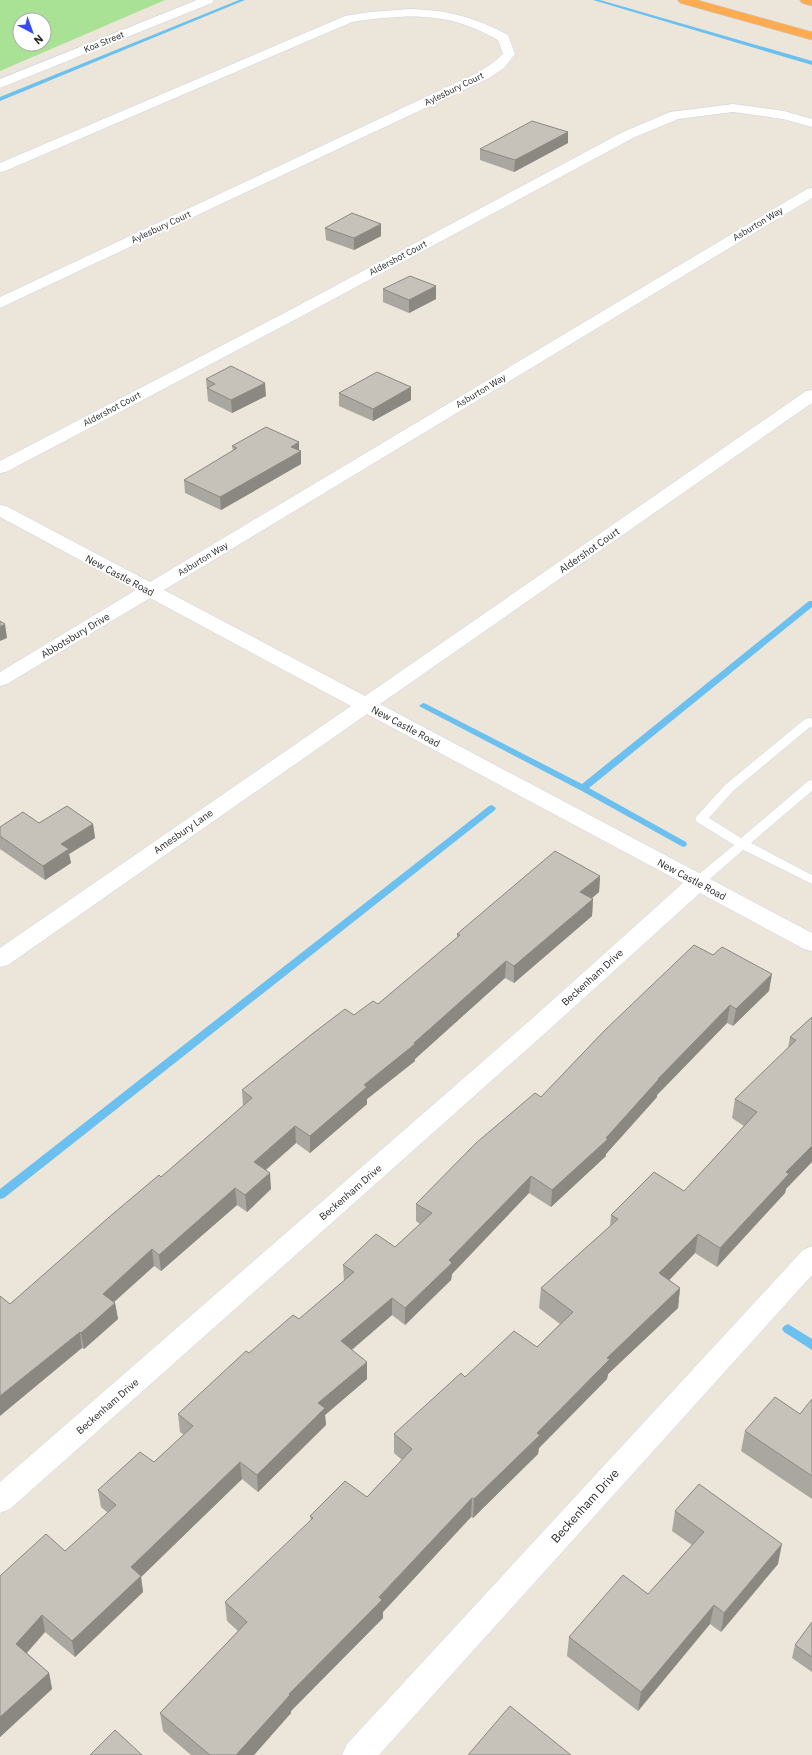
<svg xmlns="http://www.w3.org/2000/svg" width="812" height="1755" font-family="'IBM Plex Sans',sans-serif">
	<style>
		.green { fill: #a9e295; fill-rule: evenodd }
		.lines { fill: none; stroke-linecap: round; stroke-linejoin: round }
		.stream { fill: #6bc0ef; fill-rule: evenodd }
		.service-casing { stroke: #cfd1e2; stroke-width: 1 }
		.minor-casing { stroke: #cfd1e2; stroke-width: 1 }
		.secondary-casing { stroke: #cfd1e2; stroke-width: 1 }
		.motorway-casing { stroke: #c7c7c7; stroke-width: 1 }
		.service { fill: #fff; fill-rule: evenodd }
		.minor { fill: #fff; fill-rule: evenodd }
		.secondary { fill: #fff; fill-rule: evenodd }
		.motorway { fill: #ffab51; fill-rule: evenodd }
		.wall { fill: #aaa7a0 }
		.shaded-wall { fill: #8b8882 }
		.building { fill: #c6c2ba; stroke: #8b8882 }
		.labels { text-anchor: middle; stroke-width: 4; stroke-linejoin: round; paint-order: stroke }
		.far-street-label { font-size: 9px; fill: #282828; stroke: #fff }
		.street-label { font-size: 10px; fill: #282828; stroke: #fff }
		.near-street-label { font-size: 12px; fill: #282828; stroke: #fff }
	</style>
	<rect width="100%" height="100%" fill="#ebe5da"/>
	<path class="green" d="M0,0H165L0,71ZM20,20H44V44H20Z"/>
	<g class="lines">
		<g class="stream">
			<polygon points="239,0 245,0 0,101 0,97"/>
			<polygon points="593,0 600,0 812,61 812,65"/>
			<polygon points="809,601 812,601 812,607 589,788 686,842 687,844 686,846 683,847 580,790 419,706 423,703 426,704 582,784"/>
			<polygon points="492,805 496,808 495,810 4,1198 0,1199 0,1189 489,806"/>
			<polygon points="788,1324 812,1339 812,1350 784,1332 782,1329 784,1326"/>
		</g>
		<g class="service-casing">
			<polygon id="service" points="809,718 812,719 812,728 810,727 733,791 709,818 741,838 808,781 812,780 812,791 751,843 812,875 812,884 743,850 703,885 698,886 693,885 691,882 693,879 734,845 697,822 695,819 697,816 725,785 805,719"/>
		</g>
		<g class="minor-casing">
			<g id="minor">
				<path d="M410,9C447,10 475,17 508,35L515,54L504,68L489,78L0,308V297L479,72L494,62L503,54L498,40C447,11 409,14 352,22L5,171L0,172V163L345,16L370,12Z"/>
				<polygon points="733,104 784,111 812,119 812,127 783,119 733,112 678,119 633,138 302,316 6,472 0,473 0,461 290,310 623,132 670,112"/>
				<polygon points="812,188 812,198 164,590 365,696 806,391 812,390 812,403 380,704 812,933 812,951 804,949 700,893 552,1027 10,1509 0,1513 0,1482 536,1015 683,883 367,714 8,965 0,967 0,948 351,706 150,598 7,684 0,686 0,672 136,590 0,517 0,505 6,506 150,582 807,189"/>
				<polygon points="812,1246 812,1275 379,1755 342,1755 347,1744 803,1250"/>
			</g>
		</g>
		<g class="secondary-casing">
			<polygon id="secondary" points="197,0 214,0 212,3 0,88 0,79"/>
		</g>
		<g class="motorway-casing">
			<g id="motorway">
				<polygon points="678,0 697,0 812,32 812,40 680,3"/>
				<polygon points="800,0 812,0 812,6 802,3"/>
			</g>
		</g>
		<use href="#service" class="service"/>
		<use href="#minor" class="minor"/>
		<use href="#secondary" class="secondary"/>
		<use href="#motorway" class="motorway"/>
	</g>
	<g class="wall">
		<polygon points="568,143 514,172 480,160 480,149"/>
		<polygon points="381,224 381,236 354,250 326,240 325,228"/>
		<polygon points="383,289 436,299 409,313 383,302"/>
		<polygon points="206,379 266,396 232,413 208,401"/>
		<polygon points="339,393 411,400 373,421 339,406"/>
		<polygon points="299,442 299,451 301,451 301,464 221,510 185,493 184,480 233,451 232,446"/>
		<polygon points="39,823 93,824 95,838 69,854 71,863 45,880 0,849 0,827"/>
		<polygon points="600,876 599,892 592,898 593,899 592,916 514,983 505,978 415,1059 415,1061 367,1099 367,1104 310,1153 296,1143 266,1170 271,1189 247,1212 237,1205 161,1271 154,1266 114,1302 115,1303 118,1319 84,1349 10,1304 161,1177 243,1106 242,1090 354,1015 378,1004 457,938 457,934"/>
		<polygon points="769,991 733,1026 727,1023 657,1095 657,1097 606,1154 606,1156 551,1207 529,1193 452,1274 451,1280 405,1325 392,1315 352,1350 367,1379 325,1415 326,1425 258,1492 242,1479 141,1577 143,1592 75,1657 45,1632 27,1653 49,1673 52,1689 0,1737 0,1576 65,1551 108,1513 101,1507 98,1490 154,1462 184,1435 180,1432 178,1414 249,1353 299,1319 344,1281 343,1265 395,1247 420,1224 416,1221 416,1204 541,1097 605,1030"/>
		<polygon points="812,1017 785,1193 717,1267 695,1253 669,1280 680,1288 678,1308 608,1374 607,1379 539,1448 538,1454 473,1518 471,1517 383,1612 383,1618 291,1711 291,1713 254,1755 191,1755 163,1731 160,1713 238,1631 227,1621 225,1602 311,1521 310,1516 367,1497 402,1460 394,1453 394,1434 465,1377 537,1347 560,1324 539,1308 541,1288 610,1226 611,1215 684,1191 744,1126 732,1118 735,1099 788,1048 790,1037"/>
		<polygon points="812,1399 812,1499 741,1451 745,1431 800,1414"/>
		<polygon points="675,1511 778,1564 721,1632 710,1624 638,1711 567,1656 569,1637 648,1594 692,1545 672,1531"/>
		<polygon points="812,1622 812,1672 792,1658 795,1645"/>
	</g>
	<g class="shaded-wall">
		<polygon points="568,132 568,143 514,172 515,160"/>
		<polygon points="381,224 381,236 354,250 354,238"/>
		<polygon points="436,286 436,299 409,313 409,300"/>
		<polygon points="265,383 266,396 232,413 231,400"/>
		<polygon points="411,387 411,400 373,421 373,409"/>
		<polygon points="299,442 299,452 301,451 301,464 221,510 220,497 291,447"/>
		<polygon points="5,624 7,638 0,641 0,627"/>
		<polygon points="93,824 95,838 69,854 71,863 45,880 43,866 61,844"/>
		<polygon points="600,876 599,892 579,909 580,892"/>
		<polygon points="593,899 592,916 514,983 514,966"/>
		<polygon points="506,961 505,978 415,1059 415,1061 367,1099 367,1104 310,1153 310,1136 364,1085 414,1043"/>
		<polygon points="772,974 769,991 733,1026 736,1009"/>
		<polygon points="730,1005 727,1023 657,1095 657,1097 606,1154 606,1156 551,1207 552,1190 606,1138 658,1079"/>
		<polygon points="295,1126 296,1143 255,1179 254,1162"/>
		<polygon points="812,1146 812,1162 786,1189 785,1193 717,1267 720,1248 786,1172"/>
		<polygon points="270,1173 271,1189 247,1212 245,1195"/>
		<polygon points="531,1176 529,1193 452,1274 451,1280 405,1325 405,1308 449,1260"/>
		<polygon points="235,1188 237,1205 161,1271 159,1255"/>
		<polygon points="698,1234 695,1253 657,1293 659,1273"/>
		<polygon points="152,1249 154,1266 105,1310 103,1294"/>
		<polygon points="680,1288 678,1308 608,1374 607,1379 539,1448 538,1454 473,1518 474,1499 607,1358"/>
		<polygon points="392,1298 392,1315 342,1358 341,1341"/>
		<polygon points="115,1303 118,1319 84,1349 81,1333"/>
		<polygon points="80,1332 82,1348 0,1416 0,1396"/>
		<polygon points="367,1362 367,1379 325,1415 326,1425 258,1492 257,1475 318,1403"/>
		<polygon points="240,1462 242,1479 141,1577 143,1592 75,1657 72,1641 131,1567"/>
		<polygon points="472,1498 471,1517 383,1612 383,1618 291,1711 291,1713 254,1755 236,1755 289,1694"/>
		<polygon points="782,1544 778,1564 721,1632 724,1613"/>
		<polygon points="714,1605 710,1624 638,1711 641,1692"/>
		<polygon points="42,1615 45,1632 20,1660 16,1644"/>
		<polygon points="49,1673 52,1689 0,1737 0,1717"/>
	</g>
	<g class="building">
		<polygon points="532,121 568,132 515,160 480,149"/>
		<polygon points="352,213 381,224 354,238 325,228"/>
		<polygon points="410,276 436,286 409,300 383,289"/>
		<polygon points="231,366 265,383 231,400 207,388 215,384 206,379"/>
		<polygon points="377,372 411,387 373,409 339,393"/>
		<polygon points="266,427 299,442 291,447 301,451 220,497 184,480 237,448 232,446"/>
		<polygon points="0,621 5,624 0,627"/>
		<polygon points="67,806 93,824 61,844 69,849 43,866 0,836 0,827 23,812 39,823"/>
		<polygon points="555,851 600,876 580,892 593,899 514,966 506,961 414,1043 415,1044 364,1085 367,1087 310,1136 295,1126 254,1162 270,1173 245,1195 235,1188 159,1255 152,1249 103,1294 115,1303 81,1333 80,1332 0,1396 0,1296 10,1304 108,1218 159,1175 161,1177 252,1098 242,1090 312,1034 345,1009 354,1015 373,1001 378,1004 460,935 457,934"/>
		<polygon points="694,945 713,955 722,947 772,974 736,1009 730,1005 658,1079 659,1079 606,1138 608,1139 552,1190 531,1176 449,1260 452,1263 405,1308 392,1298 341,1341 367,1362 318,1403 325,1408 257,1475 240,1462 131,1567 141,1576 72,1641 42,1615 16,1644 49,1673 0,1717 0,1576 46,1534 65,1551 116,1505 98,1490 140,1452 154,1462 193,1426 178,1414 246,1351 249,1353 293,1315 299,1319 354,1272 343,1265 376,1234 395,1247 432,1213 416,1204 476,1143 535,1093 541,1097 605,1030"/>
		<polygon points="812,1017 812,1146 786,1172 789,1174 720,1248 698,1234 659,1273 680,1288 607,1358 610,1359 537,1433 540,1435 474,1499 472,1498 379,1597 382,1600 289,1694 290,1695 236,1755 210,1755 160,1713 247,1622 225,1602 313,1518 310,1516 345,1481 367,1497 412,1449 394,1434 461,1373 465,1377 514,1331 537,1347 573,1312 541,1288 618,1219 611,1215 654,1172 684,1191 757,1112 735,1099 796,1040 790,1037"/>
		<polygon points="775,1397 800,1414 812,1399 812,1476 745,1431"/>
		<polygon points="699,1484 782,1544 724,1613 714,1605 641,1692 569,1637 623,1575 648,1594 704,1532 675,1511"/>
		<polygon points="812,1622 812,1657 795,1645"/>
		<polygon points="510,1706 571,1755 468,1755"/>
		<polygon points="115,1730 142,1755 90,1755"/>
	</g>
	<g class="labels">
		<g class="far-street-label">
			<text transform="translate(104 42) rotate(-22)" y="3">Koa Street</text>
			<text transform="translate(454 89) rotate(-26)" y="3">Aylesbury Court</text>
			<text transform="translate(758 224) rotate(-31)" y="3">Asburton Way</text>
			<text transform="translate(161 227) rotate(-25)" y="3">Aylesbury Court</text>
			<text transform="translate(398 258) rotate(-28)" y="3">Aldershot Court</text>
			<text transform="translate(481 391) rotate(-31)" y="3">Asburton Way</text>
			<text transform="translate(112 409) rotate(-28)" y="3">Aldershot Court</text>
			<text transform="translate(203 559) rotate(-31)" y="3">Asburton Way</text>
		</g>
		<g class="street-label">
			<text transform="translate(589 550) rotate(-35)" y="4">Aldershot Court</text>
			<text transform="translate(120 575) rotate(28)" y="4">New Castle Road</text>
			<text transform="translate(75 635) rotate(-31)" y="4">Abbotsbury Drive</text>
			<text transform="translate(406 726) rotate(28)" y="4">New Castle Road</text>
			<text transform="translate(183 831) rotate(-35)" y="4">Amesbury Lane</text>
			<text transform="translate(692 879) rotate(28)" y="4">New Castle Road</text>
			<text transform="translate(592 977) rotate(-42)" y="4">Beckenham Drive</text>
			<text transform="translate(350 1192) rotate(-41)" y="4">Beckenham Drive</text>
			<text transform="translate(107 1406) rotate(-41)" y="4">Beckenham Drive</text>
		</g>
		<g class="near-street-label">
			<text transform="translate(585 1506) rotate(-48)" y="4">Beckenham Drive</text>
		</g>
	</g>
	<g transform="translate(32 32) rotate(139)"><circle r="19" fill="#ffffff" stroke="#a9a9a9"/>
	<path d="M0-3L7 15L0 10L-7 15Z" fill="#384bfa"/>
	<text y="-6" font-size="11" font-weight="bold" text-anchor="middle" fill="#282828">N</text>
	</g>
</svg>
